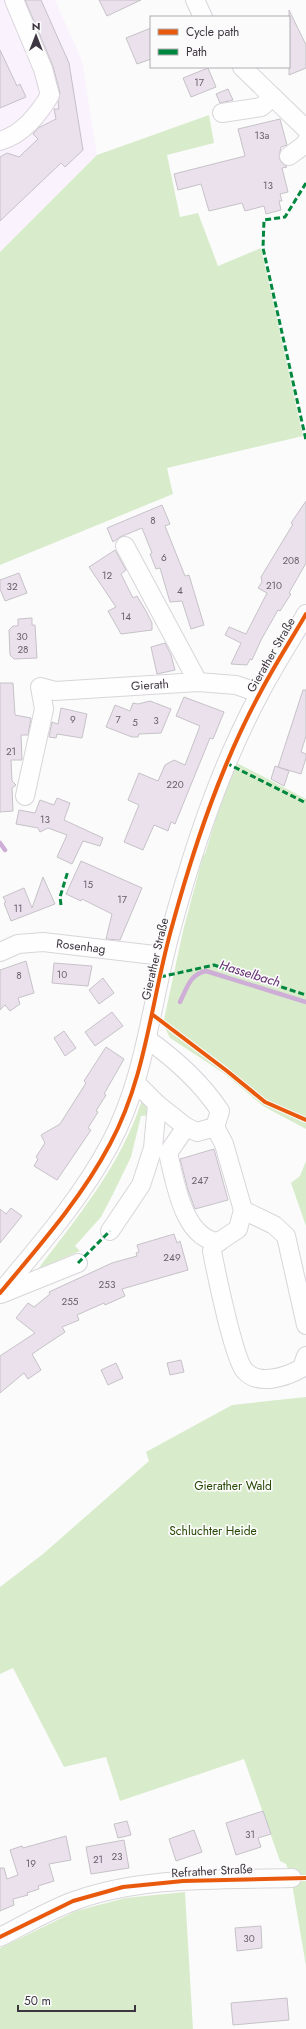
<svg xmlns="http://www.w3.org/2000/svg" width="306" height="2029" font-family="Jost,sans-serif">
	<style>
		.built { fill: #faf2fd }
		.green { fill: #d8eccb }
		.lines { fill: none; stroke-linecap: round; stroke-linejoin: round }
		.stream { stroke: #ceadd7; stroke-width: 4.5 }
		.building { fill: #eae1ed; stroke: #c6c2c7 }
		.minor-casing { stroke: #d9d5db; stroke-width: 20 }
		.minor { stroke: #fefefe; stroke-width: 18 }
		.quiet { stroke: #00873e; stroke-width: 3; stroke-dasharray: 6 3; stroke-linecap: butt }
		.cycleway-casing { stroke: #fbfbfb; stroke-width: 6 }
		.cycleway { stroke: #e8590c; stroke-width: 4 }
		.labels { text-anchor: middle; stroke-width: 3.5; stroke-linejoin: round; paint-order: stroke }
		.number-label { font-size: 10px; fill: #68606b }
		.street-label { font-size: 12px; fill: #3d3540; stroke: #fbfbfb }
		.park-label { font-size: 12px; fill: #254700; stroke: #fbfbfb }
		.water-label { font-size: 13px; font-style: italic; fill: #622971; stroke: #fbfbfb }
	</style>
	<rect width="100%" height="100%" fill="#fbfbfb"/>
	<polygon class="built" points="0,0 55,0 82,61 97,155 0,252"/>
	<g class="green">
		<polygon points="209,115 214,143 167,155 180,217 198,213 218,266 261,248 303,436 167,468 173,494 0,565 0,252 97,155"/>
		<polygon points="237,763 306,799 306,1129 263,1106 225,1074 170,1038 163,1024 183,931 203,856 205,854 222,798"/>
		<path d="M142,1100L148,1102L152,1115L141,1116L131,1157L113,1194L101,1217L75,1246L80,1251L38,1269C79,1215 121,1165 142,1100Z"/>
		<polygon points="306,1161 306,1226 291,1183 300,1176"/>
		<polygon points="306,1397 306,1966 291,1878 286,1864 280,1861 244,1759 120,1801 106,1757 64,1767 13,1668 0,1674 0,1587 43,1554 149,1461 146,1452 232,1405"/>
		<polygon points="185,1892 193,2029 0,2029 0,1948 76,1911 125,1898"/>
	</g>
	<g class="lines">
		<g class="stream">
			<polyline points="0,843 5,850"/>
			<path d="M180,1002C187,988 190,974 206,971L306,1002"/>
		</g>
	</g>
	<g class="building">
		<polygon points="25,0 41,0 69,63 83,150 65,167 61,163 0,221 0,157 7,153 19,157 38,139 33,134 38,128 56,119 54,109 59,109 58,101 60,93 53,66"/>
		<polygon points="99,0 141,0 107,16"/>
		<polygon points="289,10 306,45 306,68 289,75"/>
		<polygon points="151,28 151,59 137,64 126,38"/>
		<polygon points="0,50 17,86 20,84 26,97 0,108"/>
		<polygon points="208,68 216,87 191,97 183,78"/>
		<polygon points="228,89 233,100 220,103 216,94"/>
		<polygon points="280,119 287,145 281,147 279,157 281,162 287,167 282,168 288,192 280,194 282,201 279,201 281,210 266,214 264,206 245,211 242,203 209,211 201,184 178,190 174,174 245,156 238,129"/>
		<polygon points="306,501 306,563 289,593 291,594 280,611 278,610 261,640 252,660 250,659 247,665 231,664 241,643 225,635 229,627 246,634 267,593 258,588 262,582 261,577 293,524 291,523"/>
		<polygon points="162,505 170,524 165,526 185,576 189,575 204,625 191,629 182,601 170,602 160,568 156,569 150,554 152,553 142,528 120,537 113,542 107,528"/>
		<polygon points="115,550 126,570 121,574 133,598 137,596 146,611 152,623 152,630 121,634 108,611 116,607 89,567"/>
		<polygon points="19,573 27,593 5,601 0,589 0,580"/>
		<polygon points="32,618 32,625 35,625 37,658 14,659 10,655 9,630 13,626 18,626 18,619"/>
		<polygon points="165,643 171,655 175,670 157,674 151,647"/>
		<polygon points="0,683 13,683 15,715 31,718 28,735 21,735 22,760 11,760 12,781 16,785 12,788 13,811 0,812"/>
		<polygon points="303,690 306,690 306,736 301,752 306,754 306,758 301,774 278,767"/>
		<polygon points="184,697 224,712 213,739 210,738 175,824 171,822 168,831 154,825 143,850 124,842 139,805 128,800 139,773 158,781 165,765 174,760 185,765 200,726 176,716"/>
		<polygon points="150,701 171,709 161,733 139,734 138,737 132,737 106,727 115,705 130,711 133,703 138,704"/>
		<polygon points="61,708 87,714 82,738 57,734 56,738 49,737 52,722 58,724"/>
		<polygon points="275,766 289,771 284,786 271,779"/>
		<polygon points="57,798 70,803 64,820 103,838 100,846 83,841 72,864 57,857 67,835 48,828 40,832 38,828 16,824 19,810 35,813 40,800 54,805"/>
		<polygon points="81,861 142,888 120,940 106,939 112,914 82,899 81,901 66,894"/>
		<polygon points="43,877 55,904 11,921 4,903 6,902 3,897 24,888 32,908"/>
		<polygon points="26,961 34,993 18,998 20,1004 10,1011 5,1005 0,1010 0,970"/>
		<polygon points="54,963 92,966 88,986 52,983"/>
		<polygon points="103,978 114,993 99,1004 89,990"/>
		<polygon points="112,1012 123,1026 95,1046 85,1032"/>
		<polygon points="64,1031 76,1048 65,1056 54,1038"/>
		<polygon points="106,1047 124,1059 104,1094 106,1095 96,1111 98,1112 88,1128 91,1130 57,1180 34,1166 38,1159 36,1157 45,1143 41,1135 60,1124 86,1083 84,1081"/>
		<polygon points="214,1149 228,1200 195,1209 188,1190 180,1159"/>
		<polygon points="11,1208 22,1216 0,1243 0,1209 6,1214"/>
		<polygon points="174,1234 177,1243 180,1241 188,1270 122,1289 125,1296 105,1305 104,1303 77,1315 79,1320 62,1327 65,1332 32,1354 41,1370 28,1379 24,1373 0,1393 0,1356 35,1333 16,1318 28,1303 34,1307 50,1294 49,1292 112,1263 137,1256 136,1253 139,1252 137,1245"/>
		<polygon points="181,1360 184,1372 170,1375 167,1363"/>
		<polygon points="116,1363 123,1378 108,1385 101,1370"/>
		<polygon points="263,1811 271,1834 258,1838 261,1847 236,1855 226,1823"/>
		<polygon points="127,1821 131,1835 118,1838 114,1824"/>
		<polygon points="194,1830 202,1852 176,1861 169,1839"/>
		<polygon points="66,1836 71,1860 49,1864 54,1881 38,1886 39,1889 27,1893 28,1895 13,1899 14,1905 0,1911 0,1868 4,1868 7,1879 18,1875 10,1850 22,1846 23,1848"/>
		<polygon points="124,1840 129,1868 91,1874 86,1847"/>
		<polygon points="261,1926 262,1948 237,1951 235,1928"/>
		<polygon points="287,1998 289,2020 233,2025 231,2003"/>
	</g>
	<g class="lines">
		<g class="minor-casing">
			<g id="minor">
				<polyline points="195,0 203,17"/>
				<polyline points="242,67 306,129"/>
				<polyline points="222,113 261,107 273,97"/>
				<path d="M0,141C23,134 38,115 50,95L43,69L14,0"/>
				<polyline points="289,156 304,145 306,142"/>
				<polyline points="125,546 198,682"/>
				<path id="s1" d="M25,796L44,709L40,687L55,691L198,682L236,685L259,693"/>
				<path id="s2" d="M0,952L18,944L43,942L163,956"/>
				<path d="M147,1039C175,1059 201,1082 220,1111L215,1127L197,1132L186,1127L157,1104"/>
				<path d="M186,1127L168,1153C175,1181 183,1239 219,1242"/>
				<path d="M215,1127L224,1144L243,1210L238,1229L214,1245L212,1251C216,1272 234,1360 245,1371C259,1386 286,1377 302,1368L306,1356"/>
				<polyline points="243,1210 274,1225 286,1236 306,1325"/>
				<polyline points="110,1231 141,1185 153,1148 157,1104 136,1083"/>
				<path d="M0,1293C39,1246 81,1199 110,1144C146,1077 151,1002 171,930C193,849 220,767 260,693C274,666 291,640 306,614"/>
				<polyline points="1,1294 78,1263"/>
				<path d="M0,1937C24,1925 49,1910 74,1901C142,1876 220,1880 292,1878"/>
			</g>
		</g>
		<use href="#minor" class="minor"/>
		<g class="quiet">
			<polyline points="306,183 285,217 264,220 263,248 306,440"/>
			<polyline points="226,763 306,803"/>
			<polyline points="61,905 60,897 68,871"/>
			<polyline points="160,977 214,965 306,995"/>
			<polyline points="78,1263 110,1231"/>
		</g>
		<g class="cycleway-casing">
			<g id="cycleway">
				<polyline points="153,1015 227,1071 265,1102 306,1120"/>
				<path d="M0,1293C39,1246 81,1199 110,1144C146,1077 151,1002 171,930C193,849 220,767 260,693C274,666 291,640 306,614"/>
				<polyline points="0,1937 73,1901 123,1887 183,1881 306,1878"/>
			</g>
		</g>
		<use href="#cycleway" class="cycleway"/>
	</g>
	<g class="labels">
		<g class="number-label">
			<text x="199" y="86">17</text>
			<text x="262" y="139">13a</text>
			<text x="268" y="189">13</text>
			<text x="153" y="524">8</text>
			<text x="164" y="561">6</text>
			<text x="291" y="564">208</text>
			<text x="107" y="579">12</text>
			<text x="274" y="589">210</text>
			<text x="12" y="590">32</text>
			<text x="180" y="594">4</text>
			<text x="126" y="620">14</text>
			<text x="22" y="640">30</text>
			<text x="23" y="653">28</text>
			<text x="73" y="723">9</text>
			<text x="118" y="723">7</text>
			<text x="156" y="724">3</text>
			<text x="135" y="726">5</text>
			<text x="11" y="755">21</text>
			<text x="175" y="788">220</text>
			<text x="45" y="823">13</text>
			<text x="88" y="888">15</text>
			<text x="122" y="903">17</text>
			<text x="18" y="912">11</text>
			<text x="62" y="978">10</text>
			<text x="19" y="979">8</text>
			<text x="200" y="1184">247</text>
			<text x="172" y="1261">249</text>
			<text x="107" y="1288">253</text>
			<text x="70" y="1305">255</text>
			<text x="250" y="1838">31</text>
			<text x="117" y="1860">23</text>
			<text x="98" y="1863">21</text>
			<text x="31" y="1867">19</text>
			<text x="249" y="1942">30</text>
		</g>
		<g class="street-label">
			<text transform="translate(271 655) rotate(-60)" y="4">Gierather Straße</text>
			<text dy="4" stroke="none"><textPath href="#s1" startOffset="222">Gierath</textPath></text>
			<text dy="4" stroke="none"><textPath href="#s2" startOffset="83">Rosenhag</textPath></text>
			<text transform="translate(155 959) rotate(-77)" y="4">Gierather Straße</text>
			<text transform="translate(212 1871) rotate(-3)" y="4">Refrather Straße</text>
		</g>
		<g class="park-label">
			<text x="233" y="1490">Gierather Wald</text>
			<text x="213" y="1535">Schluchter Heide</text>
		</g>
		<g class="water-label">
			<text transform="translate(250 973) rotate(17)" y="5">Hasselbach</text>
		</g>
	</g>
	<rect x="150" y="16" width="140" height="52" fill="#fbfbfb" stroke="#afacb0"/>
	<rect x="158" y="29" width="20" height="6" fill="#e8590c" stroke="#afacb0"/>
	<text x="186" y="36" font-size="12" fill="#3d3540">Cycle path</text>
	<rect x="158" y="49" width="20" height="6" fill="#00873e" stroke="#afacb0"/>
	<text x="186" y="56" font-size="12" fill="#3d3540">Path</text>
	<g transform="translate(36 36)" stroke="#fbfbfb" stroke-width="3" paint-order="stroke">
	<path d="M0-3L7 15L0 10L-7 15Z" fill="#3d3540"/>
	<text y="-6" font-size="11" font-weight="bold" text-anchor="middle" fill="#3d3540">N</text>
	</g>
	<path d="M18 2005v6h117v-6" fill="none" stroke="#3d3540" stroke-width="2"/>
	<text x="24" y="2005" font-size="12" fill="#3d3540" stroke="#fbfbfb" stroke-width="3" paint-order="stroke">50 m</text>
</svg>
